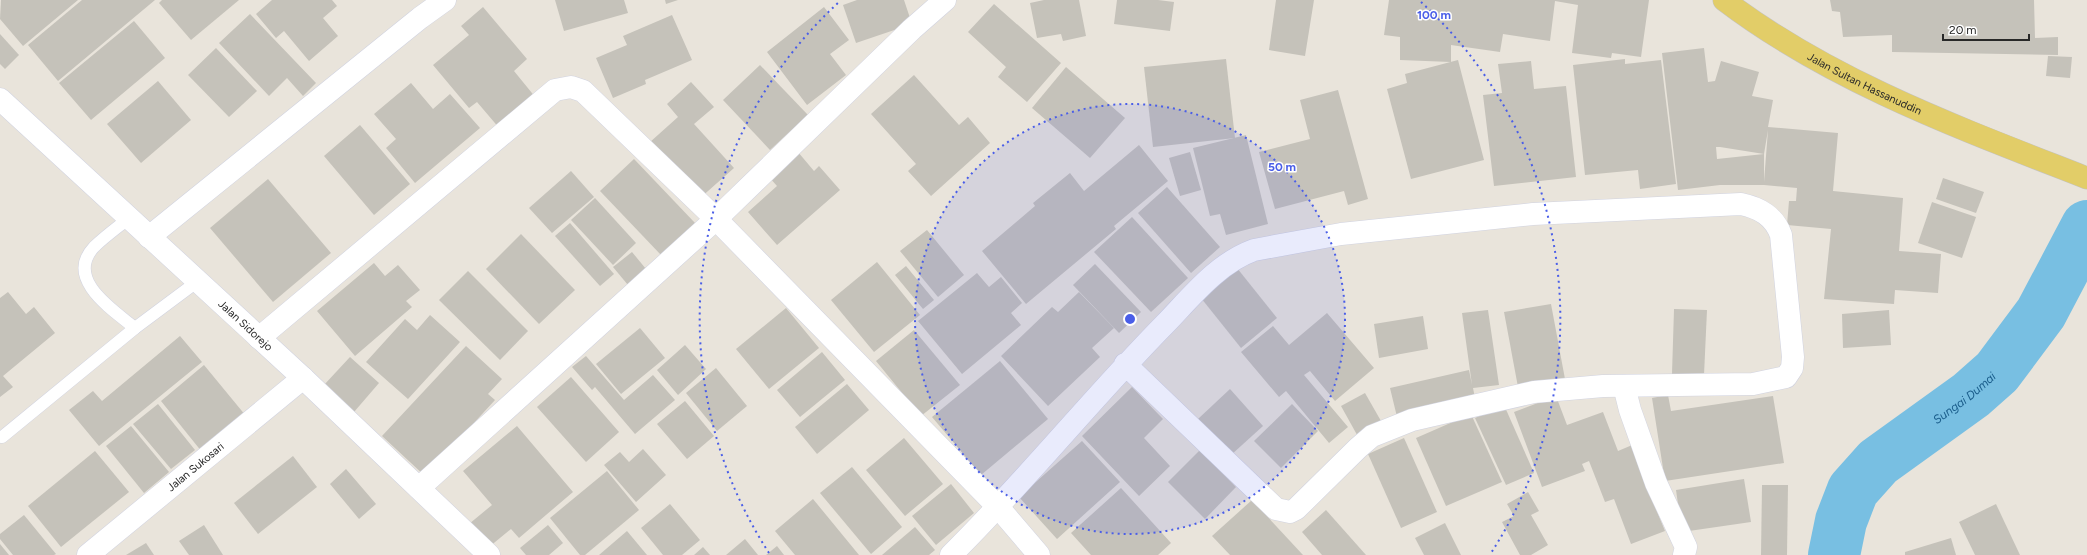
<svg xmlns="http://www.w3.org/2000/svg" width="2087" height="555" font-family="Figtree,sans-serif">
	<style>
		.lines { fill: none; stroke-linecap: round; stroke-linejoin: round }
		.river { stroke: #78bfe2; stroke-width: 52 }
		.building { fill: #c5c2ba; fill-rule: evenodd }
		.service-casing { stroke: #d1d3e0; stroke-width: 13 }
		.minor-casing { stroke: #d1d3e0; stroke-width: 23 }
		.tertiary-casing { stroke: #d1d3e0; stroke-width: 23 }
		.primary-casing { stroke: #c3c3c3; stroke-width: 23 }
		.service { stroke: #fff; stroke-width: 12 }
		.minor { stroke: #fff; stroke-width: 22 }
		.tertiary { stroke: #fff; stroke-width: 22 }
		.primary { stroke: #e2cd68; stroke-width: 22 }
		.ring { fill: none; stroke: #4a5ee8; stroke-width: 2; stroke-dasharray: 2 4 }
		.labels { text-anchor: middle; stroke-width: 3; stroke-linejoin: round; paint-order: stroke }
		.street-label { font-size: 11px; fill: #282828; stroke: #fff }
		.water-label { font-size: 12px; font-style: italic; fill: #1a5d8b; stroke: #fff }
		.centre { fill: #4a5ee8; stroke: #fff; stroke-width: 2 }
		.ring-label { font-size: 12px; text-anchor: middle; font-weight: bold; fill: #4a5ee8; stroke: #fff; stroke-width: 3; stroke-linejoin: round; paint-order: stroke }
	</style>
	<rect width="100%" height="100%" fill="#e9e4db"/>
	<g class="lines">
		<path class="river" id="s1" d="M1834,555L1841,521L1853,490L1878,462L1971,395L1997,372L2041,313L2087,226"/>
	</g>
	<g class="building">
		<polygon points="1,0 78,0 23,46 0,19"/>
		<polygon points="82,0 155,0 58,81 28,45"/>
		<polygon points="162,0 239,0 191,40 159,3"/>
		<polygon points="272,0 332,0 337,6 323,18 338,36 309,61 284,31 276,38 256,14"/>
		<polygon points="555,0 624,0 628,13 564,31"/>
		<polygon points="665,0 678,0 666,4"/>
		<polygon points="857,0 904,0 912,24 856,43 843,5"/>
		<polygon points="1044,0 1079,0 1086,36 1063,41 1061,34 1037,38 1030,3"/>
		<polygon points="1117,0 1158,0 1174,2 1170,31 1114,24"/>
		<polygon points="1276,0 1314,0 1305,56 1269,50"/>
		<polygon points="1389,0 1649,0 1641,57 1612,53 1611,58 1572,53 1578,5 1555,1 1550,41 1503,34 1500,52 1451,45 1451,62 1400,60 1400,37 1384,35"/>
		<polygon points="1830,0 2034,0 2035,38 2058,37 2058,55 1892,52 1892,35 1843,37 1840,12 1832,11"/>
		<polygon points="994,4 1061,63 1027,102 998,77 1006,67 968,32"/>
		<polygon points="483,7 527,59 514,71 536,98 500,129 477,102 469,108 433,65 469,35 461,26"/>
		<polygon points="824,7 849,40 830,54 846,75 807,105 767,52"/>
		<polygon points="250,14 316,83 303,96 287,78 269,96 219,43"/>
		<polygon points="672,15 692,60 645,80 646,84 613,98 596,58 627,45 623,36"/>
		<polygon points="134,21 165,58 91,120 59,83"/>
		<polygon points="0,34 19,55 5,69 0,64"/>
		<polygon points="216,48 257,91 229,117 188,75"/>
		<path d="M1704,48L1708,82L1715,81L1721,61L1759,72L1752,96L1773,100L1768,127L1838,133L1833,191L1903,198L1899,251L1941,254L1938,293L1895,290L1894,304L1824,299L1831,229L1787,225L1789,201H1796L1797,188L1764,185H1720L1678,190L1662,53ZM1768,130L1764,182V154L1717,159L1716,147H1720L1764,154Z"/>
		<polygon points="2048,56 2072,57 2070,78 2046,76"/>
		<polygon points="1226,59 1235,138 1153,147 1144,67"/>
		<polygon points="1625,59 1625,64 1661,60 1676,184 1640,189 1638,170 1585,175 1573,65"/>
		<polygon points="1458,60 1484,160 1411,179 1387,89 1407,83 1405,74"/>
		<polygon points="1531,61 1534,89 1566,86 1576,177 1494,186 1483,95 1502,93 1498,64"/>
		<polygon points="760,65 808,115 770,150 723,100"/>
		<polygon points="1066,67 1125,118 1090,158 1032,108"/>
		<polygon points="914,75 959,125 968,117 990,143 931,196 908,171 916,164 871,114"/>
		<polygon points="158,81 191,120 141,163 107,124"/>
		<polygon points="691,82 714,107 694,124 734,168 699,199 649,143 678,117 667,104"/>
		<polygon points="411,83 433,109 450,94 480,128 415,183 386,148 396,139 374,114"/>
		<polygon points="1338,90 1368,199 1348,205 1344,191 1275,209 1259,152 1310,139 1300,100"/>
		<polygon points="360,125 410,184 374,215 324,156"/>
		<polygon points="1246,135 1268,224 1226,235 1220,214 1210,216 1193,148"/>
		<polygon points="1139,145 1168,181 1114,226 1116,229 1026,304 982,251 1035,206 1033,203 1070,173 1084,191"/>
		<polygon points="798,152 814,171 819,166 840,190 777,245 748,212 777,186 769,177"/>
		<polygon points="1190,152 1201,190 1180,196 1169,158"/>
		<polygon points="634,159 695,223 661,255 600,191"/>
		<polygon points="571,171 594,197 552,233 529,208"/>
		<polygon points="1943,178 1984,192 1976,213 1936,199"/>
		<polygon points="268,179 331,253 273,302 210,228"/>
		<polygon points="1167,187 1220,247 1191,273 1138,213"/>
		<polygon points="595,198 636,243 613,265 571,220"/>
		<polygon points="1932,202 1976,217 1962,258 1918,243"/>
		<polygon points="1132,217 1188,278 1151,312 1094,252"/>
		<polygon points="570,223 614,274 600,286 555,236"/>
		<polygon points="927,230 964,275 938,297 900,251"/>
		<polygon points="521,234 575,290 539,324 486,269"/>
		<polygon points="632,252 646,269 628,285 613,267"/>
		<polygon points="877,262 920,315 874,352 831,300"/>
		<polygon points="374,263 385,276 398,265 420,290 406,301 412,307 355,356 317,311"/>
		<polygon points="1095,264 1141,312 1119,333 1073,285"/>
		<polygon points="906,266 934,300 923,309 895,275"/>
		<polygon points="1237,268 1277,318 1241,348 1201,298"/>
		<polygon points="468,271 528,331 500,360 439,300"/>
		<polygon points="977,273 989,287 1001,277 1022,303 1011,313 1021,325 962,374 918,321"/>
		<polygon points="8,292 26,314 34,307 55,333 3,376 13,387 0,397 0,298"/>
		<polygon points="1079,292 1114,328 1092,348 1100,357 1048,406 1001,356 1052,307 1058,312"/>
		<polygon points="1551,304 1565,379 1518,387 1504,312"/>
		<polygon points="786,308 819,348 769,389 736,349"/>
		<polygon points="1674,309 1707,310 1704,375 1672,374"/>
		<polygon points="1488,310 1499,385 1473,388 1476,403 1398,421 1390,388 1469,370 1472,385 1462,313"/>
		<polygon points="1889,310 1891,345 1843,348 1842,314"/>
		<polygon points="1327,313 1374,368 1335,401 1310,371 1304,375 1348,427 1329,443 1286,391 1279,397 1241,352 1273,326 1289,345"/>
		<polygon points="430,315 460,342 408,399 366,362 405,319 417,330"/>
		<polygon points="1423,316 1428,349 1379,358 1374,324"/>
		<polygon points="640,328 665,358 621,394 596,364"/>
		<polygon points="914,330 960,385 921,416 876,361"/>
		<polygon points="180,336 202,362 99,446 69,410 93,391 102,401"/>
		<polygon points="685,345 706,369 678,395 657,370"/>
		<polygon points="466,346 502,379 488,394 495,400 425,476 382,436"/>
		<polygon points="822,352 845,380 800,417 777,390"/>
		<polygon points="586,356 624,400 653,375 675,400 635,434 595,387 592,390 572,367"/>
		<polygon points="350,357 379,383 354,412 324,385"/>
		<polygon points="1000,361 1048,419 981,475 932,417"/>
		<polygon points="204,365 246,416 202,452 161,401"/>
		<polygon points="716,368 747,406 717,431 686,393"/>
		<polygon points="571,377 619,432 586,462 537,407"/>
		<polygon points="847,384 869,410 817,454 795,427"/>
		<polygon points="1132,387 1163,419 1144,438 1170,466 1139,496 1082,436"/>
		<polygon points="1230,389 1263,426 1231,455 1198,419"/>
		<polygon points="1365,393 1385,428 1361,442 1341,406"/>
		<polygon points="1668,395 1671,411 1773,396 1784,463 1665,481 1652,398"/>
		<polygon points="1556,396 1567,425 1603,412 1618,451 1637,443 1647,487 1665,531 1631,544 1614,499 1605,502 1589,461 1582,464 1585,471 1542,487 1514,412"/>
		<polygon points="685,401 714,436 687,459 657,424"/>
		<polygon points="158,404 195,450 171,469 133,424"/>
		<polygon points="1292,404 1318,431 1281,468 1254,441"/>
		<polygon points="1504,405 1534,473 1506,485 1475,418"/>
		<polygon points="1471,414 1502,482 1446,506 1416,438"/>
		<polygon points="131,426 169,472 144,493 106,446"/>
		<polygon points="517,426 573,492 519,538 511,529 489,547 469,524 492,505 463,471"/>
		<polygon points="904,438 943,484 905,516 866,470"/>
		<polygon points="1404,438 1437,512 1401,528 1368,454"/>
		<polygon points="1082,441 1120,482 1057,539 1019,497"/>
		<polygon points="643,449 666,475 636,502 604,465 620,452 629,462"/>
		<polygon points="1200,450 1236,487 1205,519 1168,482"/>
		<polygon points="95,451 129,492 61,547 28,506"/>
		<polygon points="293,456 317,487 258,534 234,503"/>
		<polygon points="852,467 902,527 871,554 820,493"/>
		<polygon points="346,469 376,504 359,519 330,484"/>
		<polygon points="607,471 639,510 585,555 580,555 550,518"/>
		<polygon points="1744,479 1751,522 1682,532 1676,490"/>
		<polygon points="951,484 974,513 936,545 912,516"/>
		<polygon points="1762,485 1788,485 1787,555 1761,555"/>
		<polygon points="1121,488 1171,543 1158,555 1091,555 1071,533"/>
		<polygon points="1528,492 1539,511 1531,515 1548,545 1531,555 1520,555 1502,522 1514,516 1507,504"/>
		<polygon points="813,499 859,555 795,555 775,531"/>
		<polygon points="1252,500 1303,555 1230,555 1212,536"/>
		<polygon points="670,504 700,540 682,555 663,555 641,528"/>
		<polygon points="1996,504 2020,555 1975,555 1959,522"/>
		<polygon points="1326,510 1366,555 1322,555 1302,532"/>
		<polygon points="24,515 56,554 54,555 13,555 0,539 0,534"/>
		<polygon points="1445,523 1461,555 1424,555 1415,538"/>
		<polygon points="204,525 223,555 189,555 179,541"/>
		<polygon points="548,525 563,543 549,555 526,555 520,548"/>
		<polygon points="915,527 935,550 929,555 882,555"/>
		<polygon points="627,531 647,555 599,555"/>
		<polygon points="1951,538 1956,555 1905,555 1905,552"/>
		<polygon points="745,539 758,555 726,555"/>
		<polygon points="146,543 154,555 126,555"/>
		<polygon points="0,544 9,555 0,555"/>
		<polygon points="777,546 784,555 766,555"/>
		<polygon points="703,547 710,555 694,555"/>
	</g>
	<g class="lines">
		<g class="service-casing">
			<g id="service">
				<path d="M129,218C118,227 104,237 94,247C64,279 113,310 135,328"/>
				<polyline points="2,437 135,328 198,281"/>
			</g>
		</g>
		<g class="minor-casing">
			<g id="minor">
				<polyline points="149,237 420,18 445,0"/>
				<polyline points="259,338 555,90 571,87 583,91 716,219 999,508 1039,555"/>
				<polyline points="1624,386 1630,410 1656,483 1686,547 1684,555"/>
				<polyline points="419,488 716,219 912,29 945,0"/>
				<path id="s2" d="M88,555L303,378"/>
				<path d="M951,555C1026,481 1092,398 1166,323C1192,296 1218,263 1254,250L1341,234L1533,214L1741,204C1760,208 1774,216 1781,235L1793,357L1792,368L1786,377L1753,384L1603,386L1534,392L1412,420L1372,436L1358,448L1296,509L1290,512L1276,509L1125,364"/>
			</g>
		</g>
		<g class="tertiary-casing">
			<g id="tertiary">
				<path id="s3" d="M0,99L303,378L489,555"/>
			</g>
		</g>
		<g class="primary-casing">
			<g id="primary">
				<path id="s4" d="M1724,0C1832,82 1962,129 2087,178"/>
			</g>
		</g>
		<use href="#service" class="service"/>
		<use href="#minor" class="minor"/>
		<use href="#tertiary" class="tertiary"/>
		<use href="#primary" class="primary"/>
	</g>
	<circle cx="1130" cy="319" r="215" fill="#4a5ee8" fill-opacity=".12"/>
	<g class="ring">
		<circle cx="1130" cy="319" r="215"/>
		<path d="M769 553A430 430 0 0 1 839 2M1421 2A430 430 0 0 1 1491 553"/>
	</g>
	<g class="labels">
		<g class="street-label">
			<text dy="4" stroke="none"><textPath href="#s4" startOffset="164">Jalan Sultan Hassanuddin</textPath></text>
			<text dy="4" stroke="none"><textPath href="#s3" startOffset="334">Jalan Sidorejo</textPath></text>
			<text dy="4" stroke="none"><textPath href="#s2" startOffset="139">Jalan Sukosari</textPath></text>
		</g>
		<g class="water-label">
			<text dy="4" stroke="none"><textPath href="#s1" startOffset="213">Sungai Dumai</textPath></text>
		</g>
	</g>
	<circle cx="1130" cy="319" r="6" class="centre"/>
	<g class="ring-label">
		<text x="1434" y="19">100 m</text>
		<text x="1282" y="171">50 m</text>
	</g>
	<path d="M1943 34v6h86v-6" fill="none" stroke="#282828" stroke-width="2"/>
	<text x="1949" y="34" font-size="12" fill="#282828" stroke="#ffffff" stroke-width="3" paint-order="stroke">20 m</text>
</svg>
